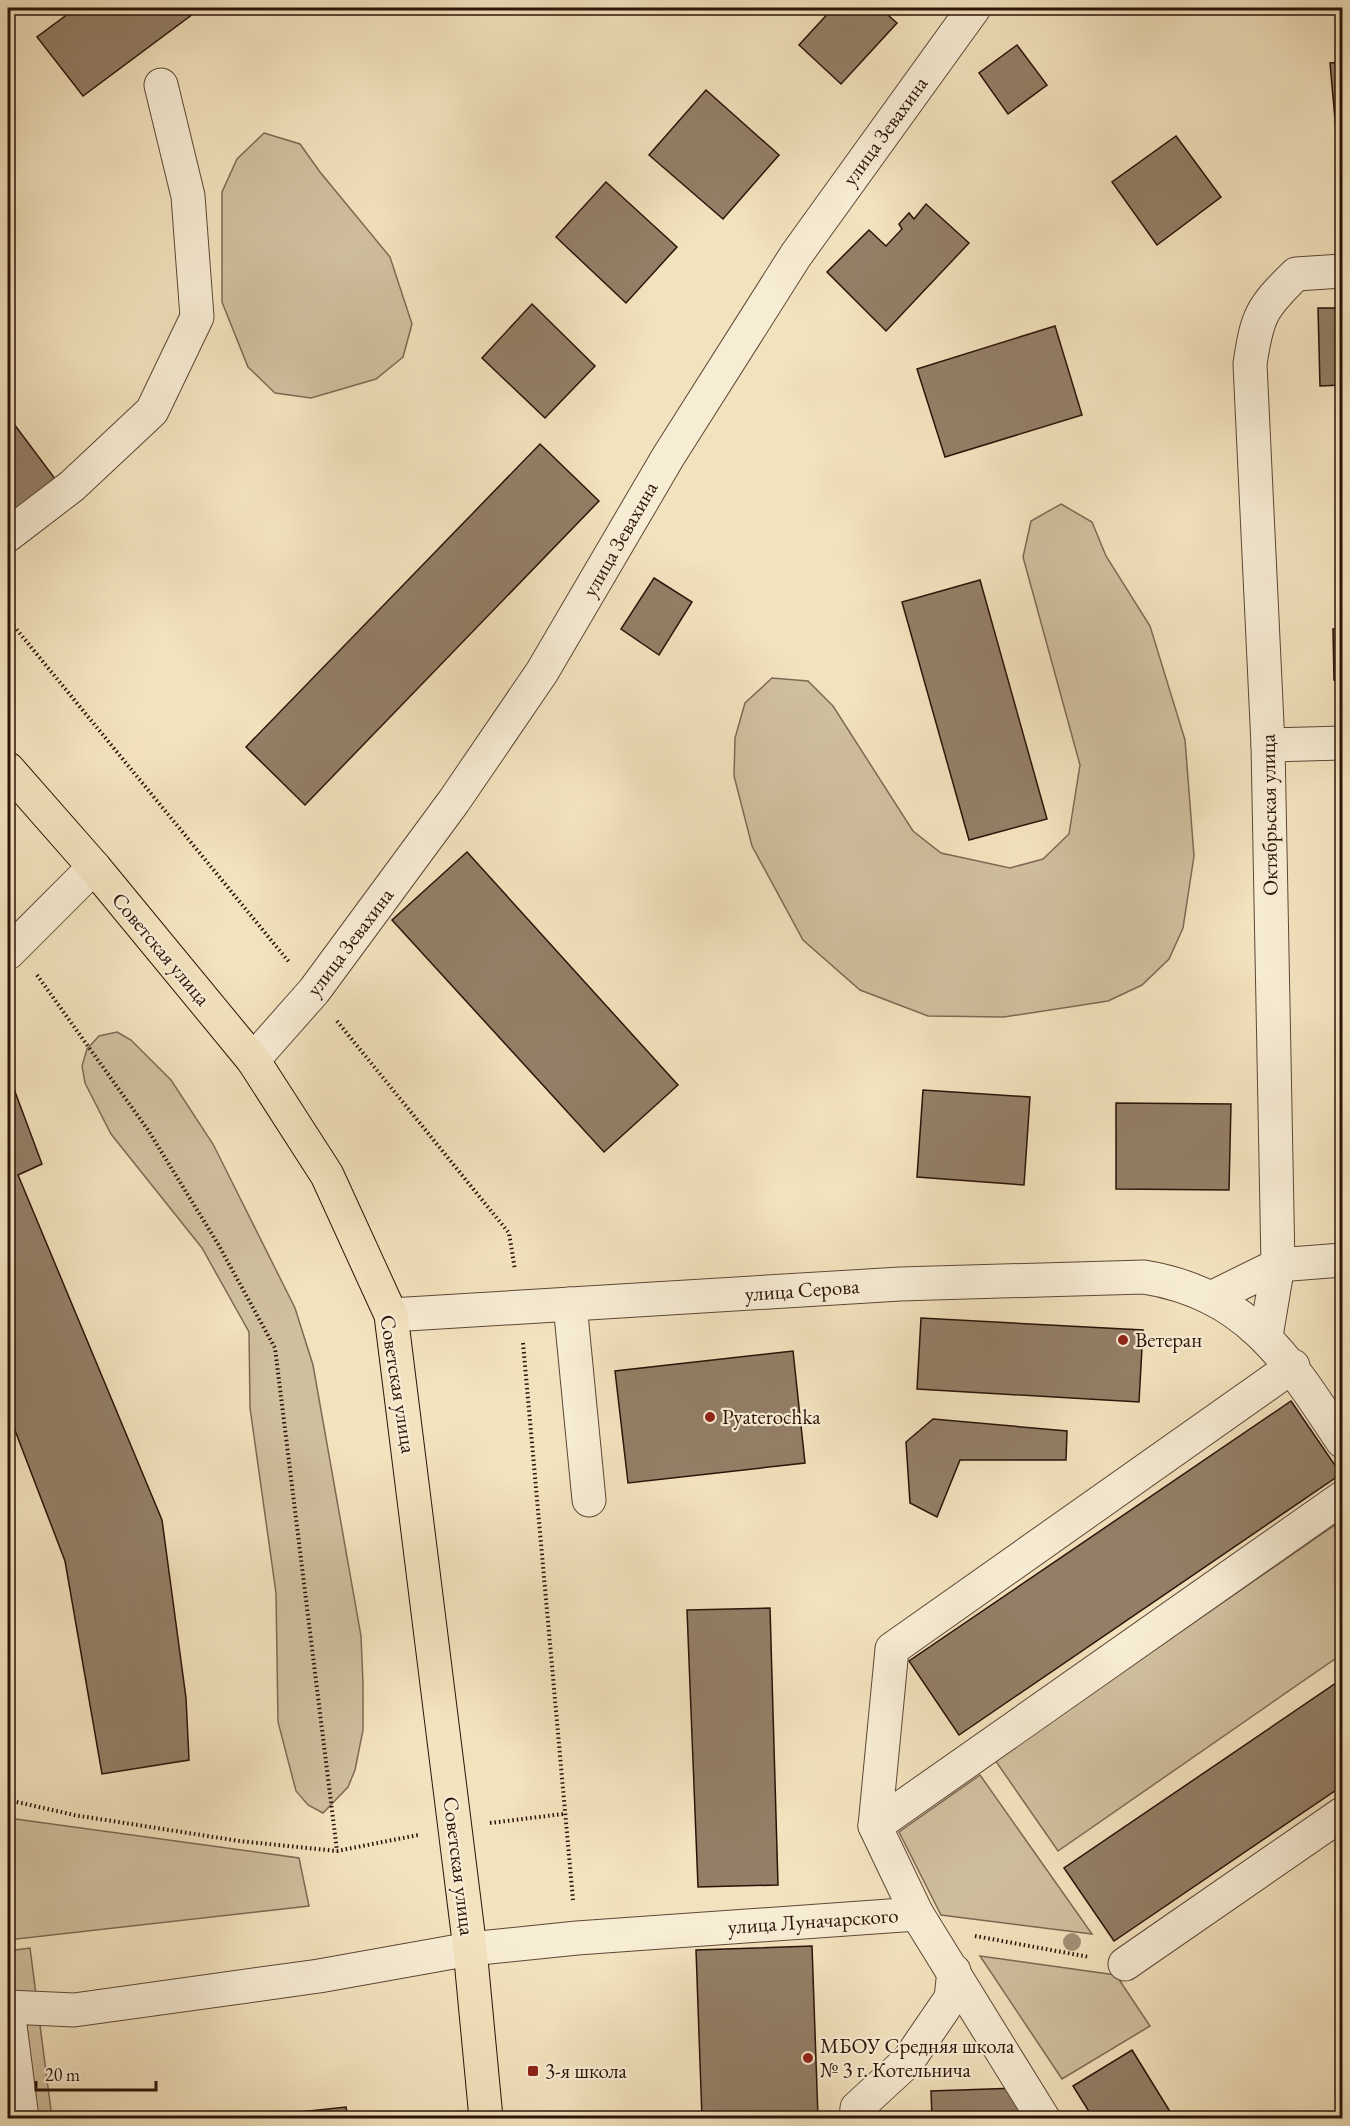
<svg xmlns="http://www.w3.org/2000/svg" width="1350" height="2126" font-family="'EB Garamond',serif">
	<style>
		.green { fill: #d0bf9e; stroke: #7e6954; stroke-width: 1.5 }
		.building { fill: #937f67; stroke: #2c1309; stroke-width: 1.5 }
		.lines { fill: none; stroke-linecap: round; stroke-linejoin: round }
		.minor-casing { stroke: #5e4736; stroke-width: 35 }
		.major-casing { stroke: #2c1309; stroke-width: 35 }
		.path { stroke: #2c1309; stroke-width: 4; stroke-dasharray: 1.5 3; stroke-linecap: butt }
		.minor { stroke: #f7ecd4; stroke-width: 33 }
		.major { stroke: #f2e2bd; stroke-width: 33 }
		.tree { fill: #a49177 }
		.poi-dot { fill: #8f2418; stroke: #f7ecd4; stroke-width: 2 }
		.labels { text-anchor: middle; stroke-width: 4.5; stroke-linejoin: round; paint-order: stroke }
		.street-label { font-size: 21px; fill: #2c1309; stroke: #f7ecd4 }
		.poi-label { font-size: 21px; fill: #2c1309; stroke: #f7ecd4; text-anchor: start }
	</style>
	<rect width="100%" height="100%" fill="#f2e2bd"/>
	<filter id="stains"><feTurbulence type="fractalNoise" baseFrequency=".00333" numOctaves="4"/><feColorMatrix values="0 0 0 0 .2 0 0 0 0 .09 0 0 0 0 .02 0 0 0 .5 -.17"/></filter>
	<radialGradient id="worn" r=".72"><stop offset=".6" stop-color="#630" stop-opacity="0"/><stop offset="1" stop-color="#630" stop-opacity=".3"/></radialGradient>
	<g class="green">
		<polygon points="264,133 300,144 320,172 390,257 412,324 403,357 376,379 311,398 275,393 248,367 222,302 222,192 237,159"/>
		<polygon points="1061,504 1092,522 1106,556 1150,626 1185,740 1194,856 1183,928 1169,959 1142,985 1108,1001 1004,1017 928,1016 860,990 803,940 752,846 734,776 735,738 745,703 772,678 808,681 833,706 913,831 941,853 1010,868 1043,859 1069,834 1080,765 1023,557 1031,521"/>
		<polygon points="117,1032 131,1040 171,1080 213,1144 295,1308 313,1365 361,1636 363,1683 363,1730 355,1770 348,1787 323,1813 308,1805 296,1791 278,1722 276,1593 250,1408 249,1332 202,1248 111,1134 85,1083 82,1066 87,1049 99,1036"/>
		<polygon points="1342,1520 1342,1654 1058,1851 995,1760"/>
		<polygon points="980,1775 1092,1934 941,1915 899,1832"/>
		<polygon points="8,1818 299,1858 309,1906 8,1940"/>
		<polygon points="30,1948 52,2118 8,2118 8,1951"/>
		<polygon points="980,1956 1116,1975 1150,2026 1062,2079"/>
	</g>
	<g class="building">
		<polygon points="76,8 201,8 83,96 37,37"/>
		<polygon points="833,8 880,8 897,23 841,84 799,45"/>
		<polygon points="1017,45 1047,85 1008,114 979,73"/>
		<polygon points="1342,62 1342,187 1341,187 1330,63"/>
		<polygon points="706,90 779,155 723,219 649,155"/>
		<polygon points="1176,136 1221,197 1157,245 1112,182"/>
		<polygon points="606,182 677,247 626,303 556,237"/>
		<polygon points="926,204 969,243 886,331 827,272 869,230 886,246 902,229 899,224 909,213 914,219"/>
		<polygon points="532,304 595,366 545,418 482,358"/>
		<polygon points="1318,308 1342,308 1342,385 1320,386"/>
		<polygon points="1055,326 1082,415 945,457 917,369"/>
		<polygon points="8,416 56,480 11,514 8,509"/>
		<polygon points="540,444 599,501 305,805 246,747"/>
		<polygon points="654,578 692,602 659,655 621,629"/>
		<polygon points="980,580 1047,819 969,840 902,602"/>
		<polygon points="1333,629 1342,629 1342,680 1334,680"/>
		<polygon points="1337,782 1342,782 1342,882 1341,882"/>
		<polygon points="467,852 678,1085 604,1152 392,920"/>
		<polygon points="8,1073 42,1164 18,1175 162,1520 186,1698 189,1760 102,1774 65,1561 8,1412"/>
		<polygon points="923,1090 1030,1097 1024,1185 917,1177"/>
		<polygon points="1116,1103 1231,1104 1229,1190 1116,1189"/>
		<polygon points="921,1318 1143,1330 1139,1402 917,1389"/>
		<polygon points="793,1351 805,1463 628,1483 615,1371"/>
		<polygon points="1291,1401 1341,1474 959,1735 909,1661"/>
		<polygon points="933,1419 1067,1431 1066,1460 960,1460 937,1517 910,1503 906,1442"/>
		<polygon points="770,1608 778,1885 698,1887 687,1610"/>
		<polygon points="1342,1679 1342,1786 1114,1941 1064,1868"/>
		<polygon points="812,1946 818,2118 702,2118 696,1950"/>
		<polygon points="1132,2050 1174,2118 1093,2118 1073,2086"/>
		<polygon points="1020,2088 1021,2118 932,2118 931,2091"/>
		<polygon points="346,2107 348,2118 251,2118 251,2117"/>
	</g>
	<g class="lines">
		<g class="minor-casing">
			<g id="minor">
				<polyline points="8,535 72,486 152,411 197,317 188,196 161,85"/>
				<polyline points="1268,745 1342,743"/>
				<polyline points="8,953 94,867"/>
				<polyline points="253,1060 314,991 454,801 542,672 668,457 796,255 974,8"/>
				<polyline points="1211,1298 1278,1265 1342,1260"/>
				<polyline points="570,1304 589,1500"/>
				<path d="M391,1315L900,1284L1144,1277C1248,1294 1288,1359 1342,1441"/>
				<path d="M1266,1336L1278,1265L1268,745L1250,364C1257,316 1261,308 1296,274L1342,271"/>
				<polyline points="875,1826 892,1649 1293,1366"/>
				<polyline points="1125,1964 1342,1814"/>
				<polyline points="8,2007 74,2010 319,1976 470,1949 577,1938 917,1914"/>
				<polyline points="8,2010 22,2118"/>
				<polyline points="856,2118 857,2108 908,2061 951,1998 954,1971"/>
				<polyline points="1043,2118 917,1914 875,1826 1342,1498"/>
			</g>
		</g>
		<g class="major-casing">
			<polyline id="major" points="8,769 94,867 253,1060 327,1175 391,1315 470,1949 486,2118"/>
		</g>
		<g class="path">
			<polyline points="8,619 289,962"/>
			<polyline points="37,975 148,1130 218,1244 275,1348 337,1851"/>
			<polyline points="337,1021 509,1233 515,1270"/>
			<polyline points="523,1343 573,1900"/>
			<polyline points="8,1800 74,1815 239,1841 337,1851 418,1835"/>
			<polyline points="490,1823 563,1814"/>
			<polyline points="975,1936 1089,1957"/>
		</g>
		<use href="#minor" class="minor"/>
		<use href="#major" class="major"/>
	</g>
	<circle class="tree" cx="1072" cy="1942" r="9"/>
	<g class="poi-dot">
		<circle cx="1123" cy="1340" r="6"/>
		<circle cx="710" cy="1417" r="6"/>
		<circle cx="808" cy="2058" r="6"/>
		<rect x="527" y="2065" width="12" height="12" rx="3"/>
	</g>
	<g class="labels">
		<g class="street-label">
			<text transform="translate(885 131) rotate(-54)" y="7">улица Зевахина</text>
			<text transform="translate(620 539) rotate(-60)" y="7">улица Зевахина</text>
			<text transform="translate(1269 815) rotate(-91)" y="7">Октябрьская улица</text>
			<text transform="translate(350 942) rotate(-53)" y="7">улица Зевахина</text>
			<text transform="translate(161 949) rotate(50)" y="7">Советская улица</text>
			<text transform="translate(802 1290) rotate(-4)" y="7">улица Серова</text>
			<text transform="translate(398 1384) rotate(81)" y="7">Советская улица</text>
			<text transform="translate(459 1866) rotate(83)" y="7">Советская улица</text>
			<text transform="translate(813 1921) rotate(-4)" y="7">улица Луначарского</text>
		</g>
		<g class="poi-label">
			<text x="1135" y="1347">Ветеран</text>
			<text x="722" y="1424">Pyaterochka</text>
			<text x="820" y="2053">МБОУ Средняя школа<tspan x="820" dy="24">№ 3 г. Котельнича</tspan></text>
			<text x="545" y="2078">3-я школа</text>
		</g>
	</g>
	<rect width="1350" height="2126" fill="none" stroke="#f2e2bd" stroke-width="30"/>
	<rect x="9" y="9" width="1332" height="2108" fill="none" stroke="#2c1309" stroke-width="3"/>
	<rect x="15" y="15" width="1320" height="2096" fill="none" stroke="#2c1309" stroke-width="1.5"/>
	<path d="M36 2081v9h120v-9" fill="none" stroke="#2c1309" stroke-width="3"/>
	<text x="45" y="2081" font-size="18" fill="#2c1309" stroke="#f7ecd4" stroke-width="4.5" paint-order="stroke">20 m</text>
	<rect width="100%" height="100%" filter="url(#stains)"/>
	<rect width="100%" height="100%" fill="url(#worn)"/>
</svg>
